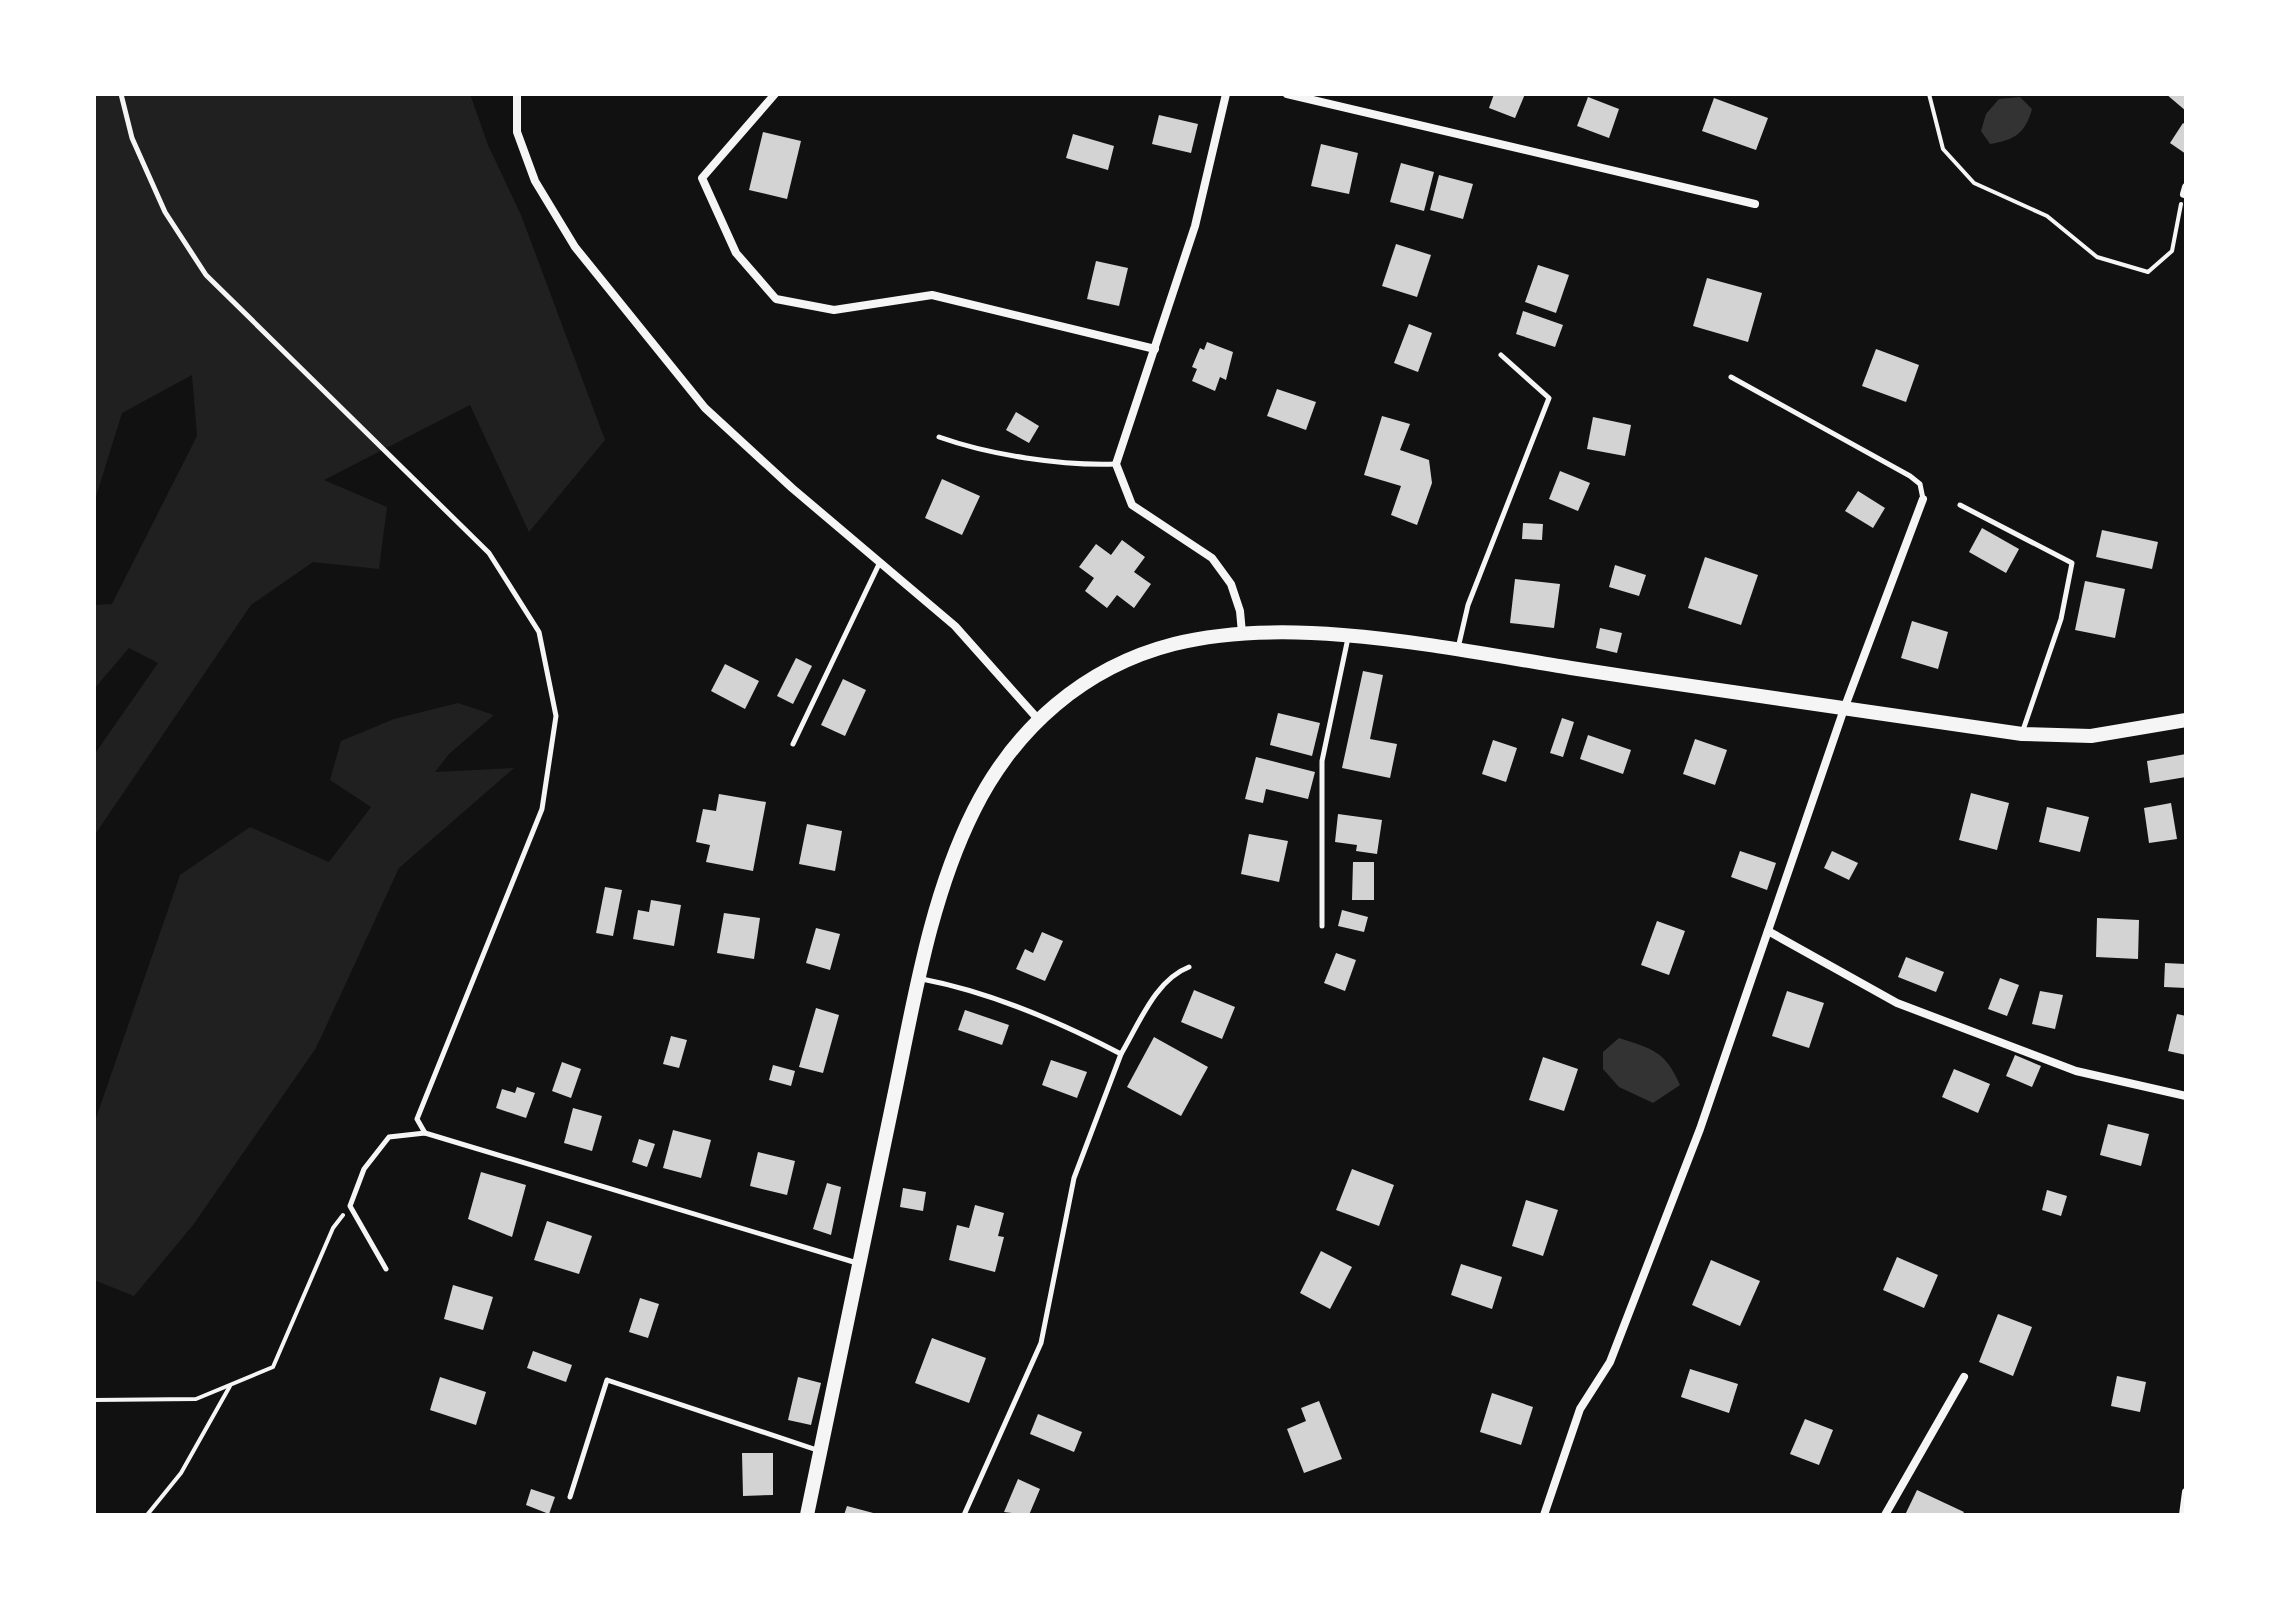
<svg xmlns="http://www.w3.org/2000/svg" width="2280" height="1609" font-family="Helvetica,sans-serif">
	<style>
		.green { fill: #202020 }
		.water { fill: #333 }
		.building { fill: #d3d3d3 }
		.lines { fill: none; stroke-linecap: round; stroke-linejoin: round }
		.path { stroke: #f5f5f5; stroke-width: 4 }
		.service { stroke: #f5f5f5; stroke-width: 5 }
		.minor { stroke: #f5f5f5; stroke-width: 8 }
		.tertiary { stroke: #f5f5f5; stroke-width: 14 }
	</style>
	<rect width="100%" height="100%" fill="#111"/>
	<g class="green">
		<polygon points="94,94 470,94 488,145 521,215 605,440 529,532 470,405 324,480 387,507 379,569 313,562 251,605 94,836 94,755 158,663 129,648 94,689 94,605 112,604 197,436 192,375 122,413 94,503"/>
		<polygon points="458,703 494,715 449,754 435,772 514,768 399,868 316,1048 193,1225 134,1296 94,1280 94,1124 180,875 250,827 329,862 371,807 330,780 341,741 394,719"/>
	</g>
	<g class="water">
		<path d="M2020,97L2032,109C2025,134 2014,140 1990,144L1981,131L1986,114L1999,99Z"/>
		<path d="M1619,1038C1653,1049 1665,1051 1680,1085L1653,1103L1619,1087L1603,1069V1052Z"/>
	</g>
	<g class="building">
		<polygon points="1494,94 1525,94 1515,118 1489,108"/>
		<polygon points="2166,94 2186,94 2186,111"/>
		<polygon points="1588,97 1619,109 1609,138 1577,126"/>
		<polygon points="1714,98 1768,118 1756,150 1702,131"/>
		<polygon points="1159,115 1198,124 1191,153 1152,144"/>
		<polygon points="2183,123 2186,125 2186,154 2170,143"/>
		<polygon points="763,132 801,141 787,199 749,190"/>
		<polygon points="1073,134 1114,146 1108,170 1066,158"/>
		<polygon points="1321,144 1358,153 1349,194 1311,186"/>
		<polygon points="1401,163 1434,172 1424,211 1390,202"/>
		<polygon points="1439,175 1473,184 1463,219 1430,210"/>
		<polygon points="1396,244 1431,255 1417,297 1382,286"/>
		<polygon points="1096,261 1128,268 1119,306 1087,299"/>
		<polygon points="1538,265 1569,275 1556,313 1525,302"/>
		<polygon points="1707,278 1762,293 1748,342 1693,326"/>
		<polygon points="1523,311 1563,325 1555,347 1516,334"/>
		<polygon points="1409,324 1432,333 1418,372 1394,363"/>
		<polygon points="1207,342 1233,352 1226,380 1220,377 1215,391 1192,381 1197,369 1192,367 1200,348 1204,350"/>
		<polygon points="1876,349 1919,365 1906,402 1862,386"/>
		<polygon points="1277,389 1316,402 1306,430 1267,416"/>
		<polygon points="1016,412 1039,426 1029,443 1006,430"/>
		<polygon points="1382,416 1410,424 1400,450 1429,460 1432,483 1417,525 1391,515 1401,486 1364,475"/>
		<polygon points="1593,417 1631,425 1625,456 1587,449"/>
		<polygon points="1560,471 1590,483 1578,511 1549,499"/>
		<polygon points="942,479 980,496 962,535 925,518"/>
		<polygon points="1858,491 1885,508 1873,528 1845,511"/>
		<polygon points="1523,523 1543,524 1542,540 1522,539"/>
		<polygon points="1982,528 2019,549 2006,573 1969,552"/>
		<polygon points="2102,530 2158,542 2152,569 2096,557"/>
		<polygon points="1122,540 1145,557 1134,572 1151,584 1134,608 1117,595 1107,608 1085,591 1094,578 1079,567 1096,544 1111,555"/>
		<polygon points="1705,557 1758,575 1741,625 1688,608"/>
		<polygon points="1615,565 1646,575 1639,596 1609,587"/>
		<polygon points="1515,579 1560,584 1554,628 1510,623"/>
		<polygon points="2085,581 2125,589 2115,638 2075,630"/>
		<polygon points="1912,621 1948,632 1938,669 1901,658"/>
		<polygon points="1600,628 1622,633 1617,653 1596,648"/>
		<polygon points="796,658 812,666 793,704 777,696"/>
		<polygon points="725,664 759,681 745,709 711,691"/>
		<polygon points="1363,671 1383,675 1370,739 1397,744 1390,778 1342,768"/>
		<polygon points="843,679 866,690 845,736 821,725"/>
		<polygon points="1278,713 1320,723 1312,756 1270,745"/>
		<polygon points="1562,718 1574,722 1563,757 1550,753"/>
		<polygon points="1588,735 1631,750 1623,774 1580,759"/>
		<polygon points="1695,739 1727,750 1715,785 1683,774"/>
		<polygon points="1493,740 1517,748 1506,782 1482,774"/>
		<polygon points="2186,754 2186,777 2150,783 2147,761"/>
		<polygon points="1256,757 1315,772 1308,799 1266,789 1263,803 1245,799"/>
		<polygon points="1971,793 2009,803 1997,850 1959,840"/>
		<polygon points="719,794 766,802 753,871 706,862 710,845 696,842 703,809 716,811"/>
		<polygon points="2171,803 2177,839 2149,843 2144,808"/>
		<polygon points="2047,807 2089,817 2080,852 2039,842"/>
		<polygon points="1338,814 1382,820 1377,854 1356,851 1357,845 1335,842"/>
		<polygon points="807,824 842,831 835,871 799,864"/>
		<polygon points="1249,834 1288,841 1279,882 1241,874"/>
		<polygon points="1740,851 1776,863 1767,890 1731,877"/>
		<polygon points="1832,851 1858,863 1849,880 1824,868"/>
		<polygon points="1353,862 1374,862 1374,900 1352,900"/>
		<polygon points="605,887 622,890 613,936 596,933"/>
		<polygon points="651,900 681,905 674,946 633,939 638,910 649,912"/>
		<polygon points="1342,910 1368,917 1364,932 1338,926"/>
		<polygon points="724,913 760,918 754,959 717,953"/>
		<polygon points="2097,918 2139,920 2138,959 2096,957"/>
		<polygon points="1657,921 1685,931 1669,975 1641,965"/>
		<polygon points="816,928 840,934 830,970 806,963"/>
		<polygon points="1042,932 1063,941 1045,981 1016,969 1025,949 1033,953"/>
		<polygon points="1336,953 1356,960 1345,991 1324,983"/>
		<polygon points="1906,957 1944,972 1936,992 1898,977"/>
		<polygon points="2165,963 2186,964 2186,988 2164,987"/>
		<polygon points="2000,978 2019,985 2007,1016 1988,1009"/>
		<polygon points="1194,990 1235,1007 1222,1039 1181,1022"/>
		<polygon points="1787,991 1824,1003 1809,1048 1772,1036"/>
		<polygon points="2040,991 2063,995 2055,1029 2032,1024"/>
		<polygon points="816,1008 839,1015 823,1073 799,1067"/>
		<polygon points="965,1010 1009,1025 1002,1045 958,1030"/>
		<polygon points="2177,1014 2186,1016 2186,1055 2168,1051"/>
		<polygon points="671,1036 687,1040 679,1068 663,1064"/>
		<polygon points="1154,1037 1208,1067 1181,1116 1127,1087"/>
		<polygon points="2015,1055 2041,1066 2032,1087 2006,1076"/>
		<polygon points="1543,1057 1578,1069 1564,1111 1529,1100"/>
		<polygon points="1051,1060 1087,1072 1077,1098 1042,1085"/>
		<polygon points="562,1062 581,1069 571,1098 552,1091"/>
		<polygon points="773,1065 795,1071 791,1086 769,1080"/>
		<polygon points="1954,1069 1990,1084 1978,1113 1942,1097"/>
		<polygon points="517,1087 535,1093 526,1118 496,1108 502,1089 515,1093"/>
		<polygon points="573,1108 602,1116 592,1151 564,1143"/>
		<polygon points="2108,1124 2149,1134 2141,1166 2100,1155"/>
		<polygon points="673,1130 711,1140 701,1178 663,1168"/>
		<polygon points="639,1139 655,1144 647,1167 632,1162"/>
		<polygon points="758,1152 795,1161 787,1195 750,1186"/>
		<polygon points="1352,1169 1394,1185 1379,1226 1336,1210"/>
		<polygon points="481,1172 526,1185 512,1237 468,1219"/>
		<polygon points="827,1183 841,1187 831,1235 813,1229"/>
		<polygon points="903,1188 926,1192 923,1211 900,1207"/>
		<polygon points="2047,1190 2067,1196 2061,1216 2042,1210"/>
		<polygon points="1526,1200 1558,1210 1543,1256 1512,1246"/>
		<polygon points="975,1205 1004,1213 998,1236 1004,1237 995,1272 949,1260 957,1225 969,1228"/>
		<polygon points="547,1221 592,1236 579,1274 534,1260"/>
		<polygon points="1321,1251 1352,1267 1330,1309 1300,1293"/>
		<polygon points="1897,1257 1938,1275 1924,1308 1883,1290"/>
		<polygon points="1711,1260 1760,1281 1740,1326 1692,1305"/>
		<polygon points="1461,1264 1502,1277 1492,1309 1451,1295"/>
		<polygon points="453,1285 493,1297 483,1330 444,1319"/>
		<polygon points="640,1298 659,1304 648,1338 629,1332"/>
		<polygon points="1998,1314 2032,1327 2013,1376 1979,1362"/>
		<polygon points="932,1338 986,1358 969,1403 915,1383"/>
		<polygon points="533,1351 572,1365 566,1382 527,1368"/>
		<polygon points="1690,1369 1738,1384 1729,1413 1681,1397"/>
		<polygon points="2117,1376 2146,1382 2140,1412 2111,1406"/>
		<polygon points="440,1377 486,1392 476,1425 430,1410"/>
		<polygon points="798,1377 821,1383 811,1425 788,1420"/>
		<polygon points="1492,1393 1533,1407 1521,1445 1480,1432"/>
		<polygon points="1319,1401 1342,1459 1304,1473 1287,1429 1306,1421 1301,1408"/>
		<polygon points="1038,1414 1082,1432 1074,1452 1030,1434"/>
		<polygon points="1805,1419 1833,1430 1819,1465 1790,1454"/>
		<polygon points="742,1453 773,1453 773,1495 743,1496"/>
		<polygon points="1018,1479 1040,1489 1029,1515 1004,1512"/>
		<polygon points="531,1489 555,1497 549,1514 526,1505"/>
		<polygon points="1917,1490 1964,1512 1962,1515 1905,1515"/>
		<polygon points="847,1506 877,1514 877,1515 844,1515"/>
	</g>
	<g class="lines">
		<g class="path">
			<polyline points="1929,94 1943,149 1974,183 2047,216 2097,257 2148,272 2172,251 2181,204"/>
			<polyline points="94,1400 196,1399 273,1367 333,1228 343,1215"/>
			<polyline points="147,1515 181,1473 230,1386"/>
		</g>
		<g class="service">
			<polyline points="121,94 132,138 165,212 206,275 489,553 539,632 556,716 542,809 417,1119 425,1133"/>
			<polyline points="1731,377 1910,476 1920,484 1923,499"/>
			<path d="M939,437C990,455 1061,466 1116,464"/>
			<polyline points="1960,505 2072,563 2061,619 2022,733"/>
			<polyline points="1458,648 1468,605 1549,398 1501,355"/>
			<polyline points="793,744 880,562"/>
			<polyline points="1322,926 1322,761 1348,638"/>
			<path d="M922,979C990,992 1060,1022 1121,1054L1074,1178L1041,1343L964,1515"/>
			<path d="M1121,1054C1139,1024 1155,980 1189,967"/>
			<polyline points="386,1269 350,1206 364,1169 389,1137 425,1133 857,1263"/>
			<polyline points="570,1497 607,1380 820,1451"/>
		</g>
		<g class="minor">
			<polyline points="517,94 517,132 535,181 575,247 705,408 792,488 955,626 1037,718"/>
			<polyline points="775,94 702,178 736,253 776,299 834,310 932,295 1155,349"/>
			<polyline points="1226,94 1195,226 1116,464 1132,505 1212,558 1231,584 1240,611 1242,633"/>
			<polyline points="1287,94 1755,204"/>
			<polyline points="2184,194 2186,187"/>
			<polyline points="1768,931 1897,1003 2076,1071 2186,1096"/>
			<polyline points="1544,1515 1580,1409 1610,1362 1700,1129 1844,709 1923,499"/>
			<polyline points="1885,1515 1964,1377"/>
			<polyline points="2183,1515 2186,1492"/>
		</g>
		<path class="tertiary" d="M807,1515C837,1373 865,1230 896,1087C915,995 931,896 974,810C1015,728 1084,667 1174,644C1293,614 1451,649 1571,668C1721,691 1871,713 2022,734L2091,736L2186,720"/>
	</g>
	<rect width="2280" height="1609" fill="none" stroke="#ffffff" stroke-width="192"/>
</svg>
